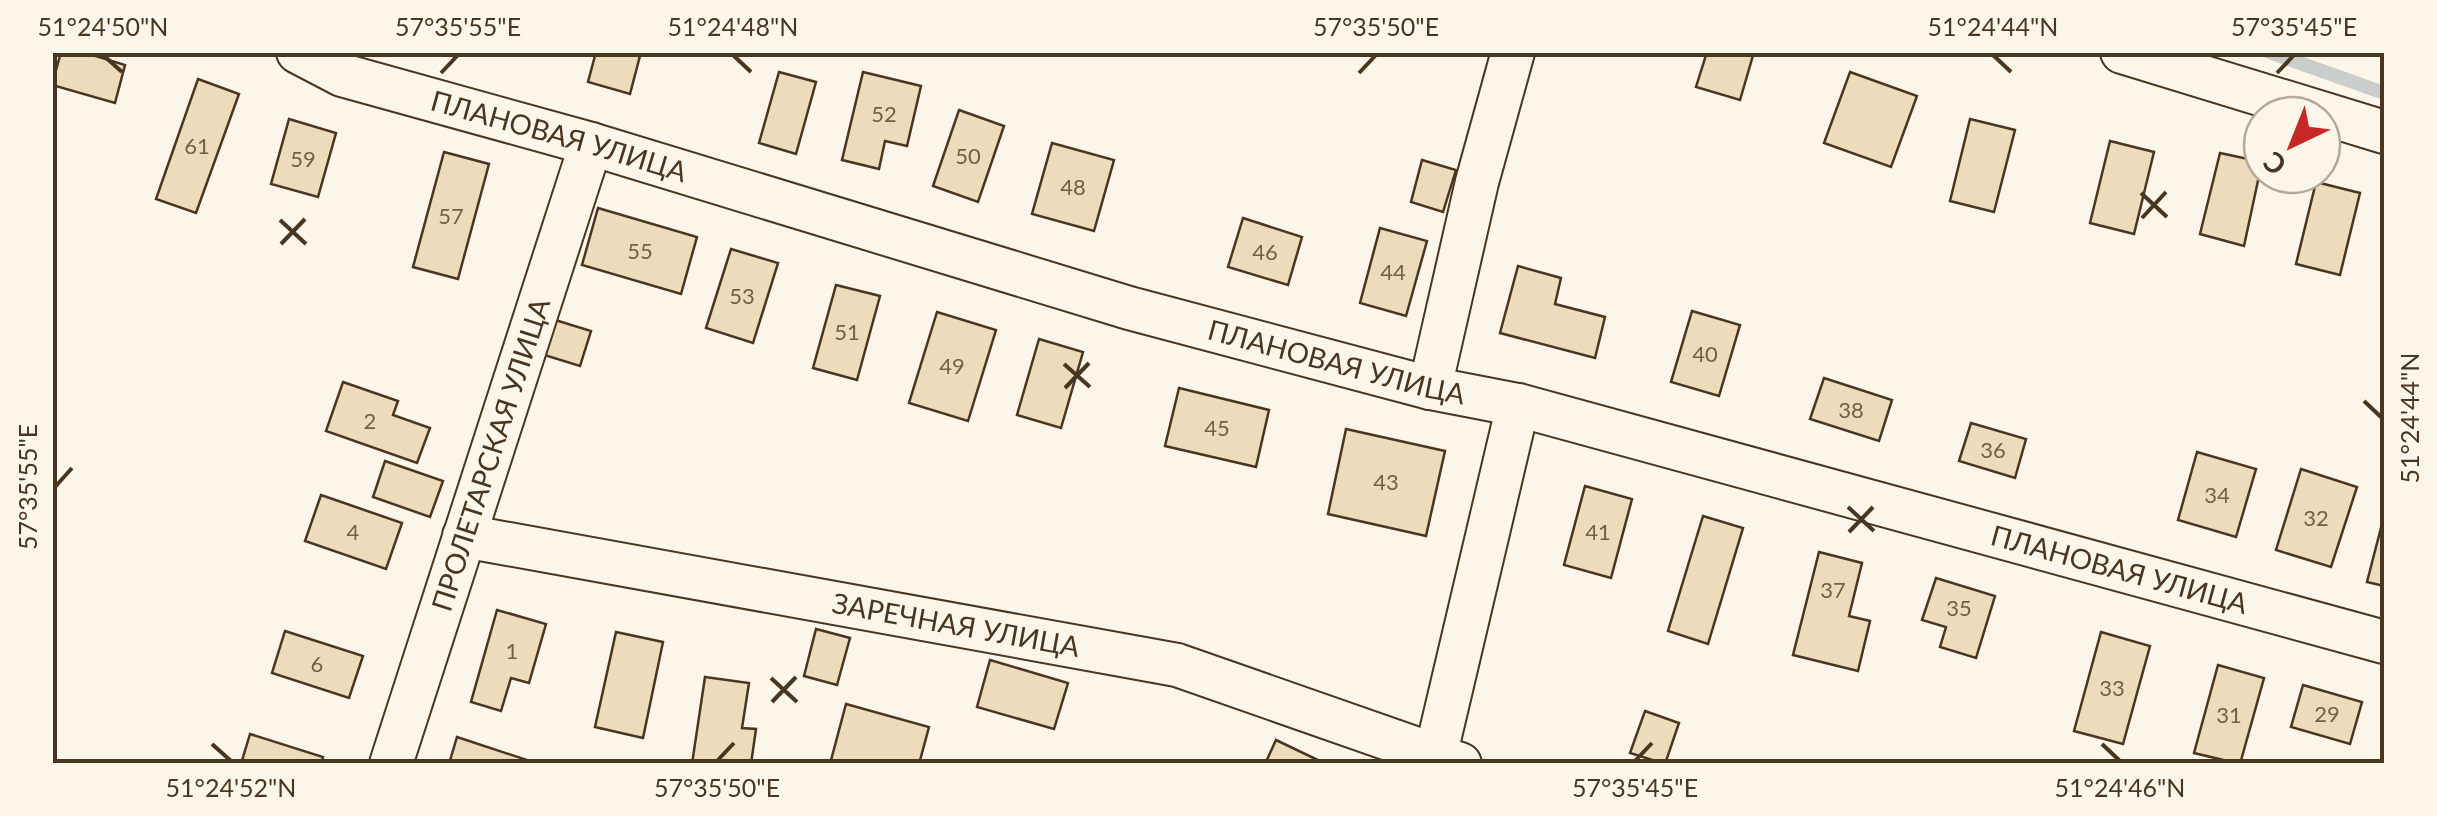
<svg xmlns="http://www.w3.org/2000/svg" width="2437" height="816" font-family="Lato,sans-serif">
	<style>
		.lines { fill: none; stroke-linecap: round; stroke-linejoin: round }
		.stream { stroke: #c9cecd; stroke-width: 14 }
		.building { fill: #ecdcbc; stroke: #4a3520; stroke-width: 2.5 }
		.minor-casing { stroke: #4a3520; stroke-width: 46 }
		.minor { stroke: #fbf6e9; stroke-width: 42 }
		.ticks { fill: none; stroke: #4a3520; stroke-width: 4 }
		.labels { text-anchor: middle; stroke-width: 8; stroke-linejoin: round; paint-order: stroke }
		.number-label { font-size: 22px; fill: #725f47 }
		.street-label { font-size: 28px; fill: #4a3520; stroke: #fbf6e9 }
		.neatline { fill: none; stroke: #4a3520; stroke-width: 4 }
		.ticks-label { font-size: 25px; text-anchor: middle; fill: #4a3520 }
	</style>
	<rect width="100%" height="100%" fill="#fbf6e9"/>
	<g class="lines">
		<polyline class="stream" points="2269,52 2384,93"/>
	</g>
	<g class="building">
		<polygon points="61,52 83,52 125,65 115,103 52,85"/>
		<polygon points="596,52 641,52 630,94 588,82"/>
		<polygon points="1707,52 1754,52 1740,100 1696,87"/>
		<polygon points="779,72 816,82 796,154 759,143"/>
		<polygon points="863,72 921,86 907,146 885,141 879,169 842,160"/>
		<polygon points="1850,72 1917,96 1891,167 1824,143"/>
		<polygon points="198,79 239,94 196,213 156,199"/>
		<polygon points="959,110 1004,126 978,202 933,186"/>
		<polygon points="289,119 336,133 318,197 271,184"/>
		<polygon points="1970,119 2015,130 1994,212 1950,201"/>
		<polygon points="2110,141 2154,152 2134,234 2090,223"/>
		<polygon points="1052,143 1114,160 1094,231 1032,214"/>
		<polygon points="444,152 489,164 458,279 413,267"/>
		<polygon points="2220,153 2262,162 2244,246 2200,234"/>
		<polygon points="1422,160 1456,170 1443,212 1411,202"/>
		<polygon points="2316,182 2360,193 2340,275 2296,264"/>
		<polygon points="598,208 697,237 681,294 582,265"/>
		<polygon points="1243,218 1302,237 1288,285 1228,267"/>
		<polygon points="1380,228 1427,241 1406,316 1360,303"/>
		<polygon points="731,249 778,263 753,343 706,328"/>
		<polygon points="1518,266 1561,278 1555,304 1605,317 1595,358 1500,333"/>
		<polygon points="836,285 880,296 857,380 813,368"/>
		<polygon points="1692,311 1740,325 1719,396 1671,382"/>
		<polygon points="937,312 996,330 968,421 909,403"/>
		<polygon points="552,319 591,331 580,366 541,354"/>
		<polygon points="1039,339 1083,352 1061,428 1017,415"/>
		<polygon points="1824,378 1892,400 1879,441 1810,419"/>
		<polygon points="343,382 398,401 393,415 430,428 417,463 326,431"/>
		<polygon points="1179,388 1269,410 1256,467 1165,446"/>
		<polygon points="1971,423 2026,439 2015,478 1959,461"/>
		<polygon points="1346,429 1445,451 1426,536 1328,514"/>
		<polygon points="2197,452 2256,469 2236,537 2178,520"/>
		<polygon points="385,461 443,481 430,517 373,497"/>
		<polygon points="2301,469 2357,487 2331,567 2276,550"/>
		<polygon points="1585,486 1632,499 1611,578 1564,565"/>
		<polygon points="321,495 402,523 386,569 305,541"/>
		<polygon points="1703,516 1743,528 1708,644 1668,631"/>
		<polygon points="2384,516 2384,586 2367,582"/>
		<polygon points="1819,552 1862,563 1849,616 1870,621 1858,671 1793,655"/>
		<polygon points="1936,578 1995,596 1976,658 1940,647 1946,627 1922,620"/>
		<polygon points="497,610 546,624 529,683 511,678 501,711 471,702"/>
		<polygon points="816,629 850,638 837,685 804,676"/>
		<polygon points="285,631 363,656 349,698 272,673"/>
		<polygon points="616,632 663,642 643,738 595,727"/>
		<polygon points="2101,632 2150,646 2123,744 2074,731"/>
		<polygon points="990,660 1068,683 1054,729 977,707"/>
		<polygon points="2218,665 2264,678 2240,764 2194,753"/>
		<polygon points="705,677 749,683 742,728 756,729 751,764 692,764"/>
		<polygon points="2303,685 2362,702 2350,744 2291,727"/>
		<polygon points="846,704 929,727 919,764 830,764"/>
		<polygon points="1645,711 1679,723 1665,764 1630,753"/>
		<polygon points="250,734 323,757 321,764 241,764"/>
		<polygon points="457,737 539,764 449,764"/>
		<polygon points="1276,740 1326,764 1265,764"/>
	</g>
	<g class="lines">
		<g class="minor-casing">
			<g id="minor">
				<path id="s1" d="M298,52L342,75L591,144L1129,308L1430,388L1518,405L2384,642"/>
				<polyline points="2122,52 2384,132"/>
				<polyline points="1430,388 1477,182 1513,52"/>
				<path id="s2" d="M464,536L1177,665L1460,764"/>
				<path id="s3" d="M391,764L591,144"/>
				<polyline points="1429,764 1436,753 1518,405"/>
			</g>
		</g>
		<use href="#minor" class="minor"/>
	</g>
	<path class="ticks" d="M103,55L122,72M733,55L751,72M1993,55L2011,72M441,73L458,55M1359,73L1376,55M2277,73L2294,55M2141,193L2167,217M2142,218L2166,192M280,220L306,244M281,244L305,219M1064,364L1090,387M1065,388L1089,363M2364,401L2382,418M55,487L72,468M1848,507L1874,531M1849,532L1873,507M771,678L797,702M772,702L796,677M212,744L231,761M2102,744L2120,761M717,761L734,743M1635,761L1652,743"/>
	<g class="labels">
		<g class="number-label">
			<text x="884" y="122">52</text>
			<text x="197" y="154">61</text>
			<text x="968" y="164">50</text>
			<text x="303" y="167">59</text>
			<text x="1073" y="195">48</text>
			<text x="451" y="224">57</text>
			<text x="640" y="259">55</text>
			<text x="1265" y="260">46</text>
			<text x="1393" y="280">44</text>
			<text x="742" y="304">53</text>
			<text x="847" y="340">51</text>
			<text x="1705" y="362">40</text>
			<text x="952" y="374">49</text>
			<text x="1851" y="418">38</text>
			<text x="370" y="429">2</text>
			<text x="1217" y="436">45</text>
			<text x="1993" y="458">36</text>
			<text x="1386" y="490">43</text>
			<text x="2217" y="503">34</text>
			<text x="2316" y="526">32</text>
			<text x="353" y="540">4</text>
			<text x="1598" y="540">41</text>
			<text x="1833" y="598">37</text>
			<text x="1959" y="616">35</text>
			<text x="512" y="659">1</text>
			<text x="317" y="672">6</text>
			<text x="2112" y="696">33</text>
			<text x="2327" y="722">29</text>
			<text x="2229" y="723">31</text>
		</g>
		<g class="street-label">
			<text dy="10" stroke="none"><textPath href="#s1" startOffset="275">ПЛАНОВАЯ УЛИЦА</textPath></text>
			<text dy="10" stroke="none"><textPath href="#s1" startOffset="1085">ПЛАНОВАЯ УЛИЦА</textPath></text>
			<text dy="10" stroke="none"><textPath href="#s3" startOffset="325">ПРОЛЕТАРСКАЯ УЛИЦА</textPath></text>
			<text dy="10" stroke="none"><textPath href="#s1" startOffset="1895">ПЛАНОВАЯ УЛИЦА</textPath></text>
			<text dy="10" stroke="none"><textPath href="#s2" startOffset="500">ЗАРЕЧНАЯ УЛИЦА</textPath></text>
		</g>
	</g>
	<rect width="2437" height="816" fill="none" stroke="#fbf6e9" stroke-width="110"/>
	<g transform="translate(2292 145) rotate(223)"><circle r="48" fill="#fbf6e9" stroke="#b4a999" stroke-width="2.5"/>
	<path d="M0-8L18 38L0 25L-18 38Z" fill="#c62828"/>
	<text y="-15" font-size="28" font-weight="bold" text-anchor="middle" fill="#4a3520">С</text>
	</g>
	<rect x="55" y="55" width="2327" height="706" class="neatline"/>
	<g class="ticks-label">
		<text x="103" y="36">51°24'50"N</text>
		<text x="458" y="36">57°35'55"E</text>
		<text x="733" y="36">51°24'48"N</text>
		<text x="1376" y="36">57°35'50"E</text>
		<text x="1993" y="36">51°24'44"N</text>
		<text x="2294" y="36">57°35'45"E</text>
		<text transform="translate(2410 418) rotate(-90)" y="9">51°24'44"N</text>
		<text transform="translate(28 487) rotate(-90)" y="9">57°35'55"E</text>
		<text x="231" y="797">51°24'52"N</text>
		<text x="717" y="797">57°35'50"E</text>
		<text x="1635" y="797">57°35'45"E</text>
		<text x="2120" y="797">51°24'46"N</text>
	</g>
</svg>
